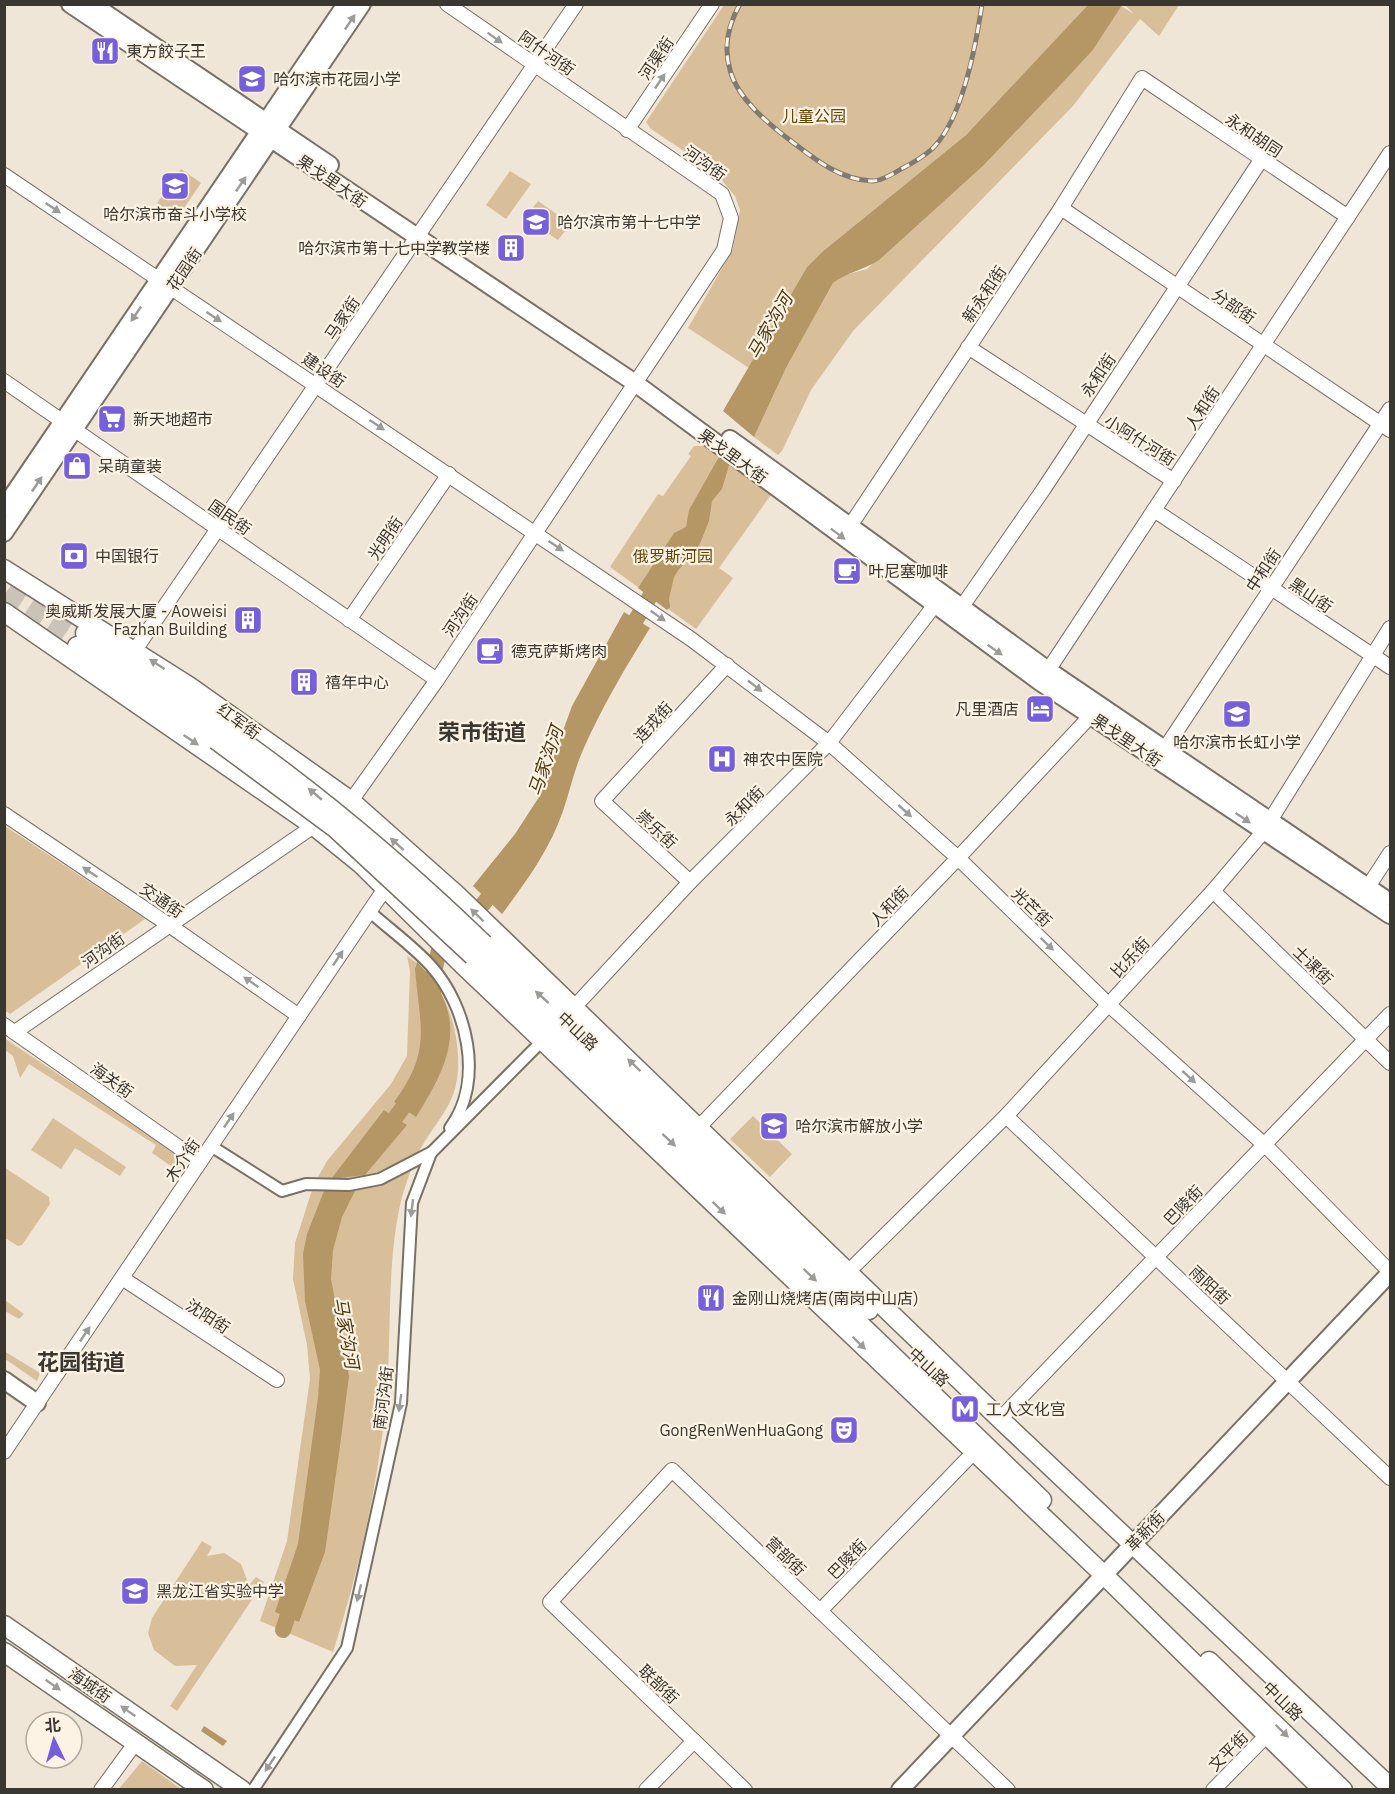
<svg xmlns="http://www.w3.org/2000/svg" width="1395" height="1794" font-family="'IBM Plex Sans','Noto Sans SC',sans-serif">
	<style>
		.green { fill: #d9bf99 }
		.water { fill: #b59665 }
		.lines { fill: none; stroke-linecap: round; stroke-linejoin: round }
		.river { stroke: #b59665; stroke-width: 16 }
		.primary-tunnel { stroke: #cbc3b7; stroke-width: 18; stroke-dasharray: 18 9; stroke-linecap: butt }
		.minor-casing { stroke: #797164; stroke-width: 14 }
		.tertiary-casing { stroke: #797164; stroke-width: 16 }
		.secondary-casing { stroke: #797164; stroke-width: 20 }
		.primary-casing { stroke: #797164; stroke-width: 21 }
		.minor { stroke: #fff; stroke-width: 10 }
		.tertiary { stroke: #fff; stroke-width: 14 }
		.secondary { stroke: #fff; stroke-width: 16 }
		.primary { stroke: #fff; stroke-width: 18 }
		.rail-casing { stroke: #807b72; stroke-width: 5 }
		.rail { stroke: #fdf3e5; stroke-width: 3; stroke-dasharray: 9; stroke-linecap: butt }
		.primary-bridge-casing { stroke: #797164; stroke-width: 21; stroke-linecap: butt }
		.primary-bridge { stroke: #fff; stroke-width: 18 }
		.oneway { fill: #9c9b98 }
		.labels { text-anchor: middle; stroke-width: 4.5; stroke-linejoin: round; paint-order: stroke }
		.poi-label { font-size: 16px; fill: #3a3731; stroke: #fdf3e5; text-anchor: start }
		.street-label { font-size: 16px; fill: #3a3731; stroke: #fdf3e5 }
		.park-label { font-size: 16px; fill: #654607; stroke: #fdf3e5 }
		.water-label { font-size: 18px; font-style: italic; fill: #4f3811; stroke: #fdf3e5 }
		.district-label { font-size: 22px; font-weight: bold; fill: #3a3731; stroke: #fdf3e5 }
	</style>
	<rect width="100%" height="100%" fill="#efe6d8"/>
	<g class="green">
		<polygon points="724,5 1089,5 966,135 822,252 807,267 749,368 688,328 733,249 740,210 735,196 714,171 651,129 646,122"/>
		<polygon points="1125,5 1179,5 1159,36 1140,19 1073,106 853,331 811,390 782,451 778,455 754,437 786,368 833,283 841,276 867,269 984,165 1093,50 1121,6 1134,14"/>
		<polygon points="181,169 201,183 178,217 157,203"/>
		<polygon points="510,171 531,184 506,219 486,205"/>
		<polygon points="538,201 571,224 558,240 525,218"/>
		<polygon points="694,446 707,446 773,492 719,568 733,578 696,629 610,567 658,494 663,496 691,456 688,454"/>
		<polygon points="5,826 145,919 10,1014 4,1010"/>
		<path d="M407,956C441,978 456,1017 458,1056C460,1101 442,1112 422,1146C414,1159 405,1186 401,1201C386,1265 392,1339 386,1404C377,1489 359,1571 333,1652L260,1621L287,1541L310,1379L307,1345L293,1279L295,1243L314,1184L327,1161L391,1084L407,1056L410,971Z"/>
		<polygon points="4,1038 186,1159 181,1173 152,1153 156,1145 29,1064 20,1078 13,1056 5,1050"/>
		<polygon points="753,1116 792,1154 770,1177 730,1139"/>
		<polygon points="53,1118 126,1167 120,1176 75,1148 61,1169 31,1150"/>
		<polygon points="4,1167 49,1197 50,1204 22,1245 18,1246 5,1238"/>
		<polygon points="5,1300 24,1314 19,1319 5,1311"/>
		<polygon points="4,1351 40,1373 37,1381 5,1359"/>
		<polygon points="202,1541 212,1547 207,1556 224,1553 241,1564 249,1585 256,1577 264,1582 177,1711 170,1706 197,1665 175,1666 154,1650 148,1633 152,1618"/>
		<polygon points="142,1761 181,1789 118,1790"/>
	</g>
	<g class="water">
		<path d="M1089,4L1122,5L1093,50L1066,79L984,165L879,260C864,270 847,272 833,283L786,368L754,437L723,411L807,267L822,252L966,135Z"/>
		<polygon points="720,455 730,462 722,489 712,501 709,521 701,541 694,555 679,569 674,577 669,599 670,607 667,610 638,588 674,533 686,527 689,510"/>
		<path d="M624,612L650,628C625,668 602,707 583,750C574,770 570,791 563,811C550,849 526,882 502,914L473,886L515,834L539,797L572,706Z"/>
		<path d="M417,962C470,1015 452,1061 416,1117L394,1102C432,1051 420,1028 415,969Z"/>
		<polygon points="384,1110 407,1125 365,1175 331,1179"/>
		<polygon points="324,1191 355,1191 342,1217 333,1250 331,1279 349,1376 340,1446 325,1552 299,1622 275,1612 298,1544 318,1398 320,1370 305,1301 303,1254 307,1234"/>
		<polygon points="204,1726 227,1741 223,1746 201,1731"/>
	</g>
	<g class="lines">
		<g class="river">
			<polyline points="625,638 661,578"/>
			<polyline points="434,1001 432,981 439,950 484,903 499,883"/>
			<polyline points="383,1134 416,1090"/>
			<polyline points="283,1630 294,1597"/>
		</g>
		<g class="primary-tunnel">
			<polyline points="12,584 85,633"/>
			<polyline points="4,596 77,646"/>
		</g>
		<g class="minor-casing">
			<g id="minor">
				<path d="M369,911C389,929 413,946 431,966C467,1006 485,1081 450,1128"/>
				<polyline points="211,1146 282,1191 306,1184 349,1185 380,1179 432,1152"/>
				<polyline points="253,1790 347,1648 401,1403 412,1203 431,1153 546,1037"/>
			</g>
		</g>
		<g class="tertiary-casing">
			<g id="tertiary">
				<polyline points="627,130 712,4"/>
				<polyline points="4,175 691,639 829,743 958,858 1109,1005 1268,1148 1390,1272"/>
				<polyline points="1061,208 1390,430"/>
				<polyline points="968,347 1174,481"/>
				<polyline points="4,381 437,680"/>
				<polyline points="1154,510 1390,667"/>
				<polyline points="850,526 1061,208 1142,78 1348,217"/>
				<polyline points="961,608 1043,490 1261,160"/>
				<polyline points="349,620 449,474"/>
				<polyline points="135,650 576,4"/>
				<polyline points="1043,678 1390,153"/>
				<polyline points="1164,750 1390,409"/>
				<polyline points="344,805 351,801 437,680 724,250 731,218 722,194 447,4"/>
				<polyline points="4,814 169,925 299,1016"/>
				<polyline points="690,882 602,801 727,665"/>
				<polyline points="1368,887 1390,853"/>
				<polyline points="1213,891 1390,1063"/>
				<polyline points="567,1015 690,882 829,743 934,606"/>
				<polyline points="4,1025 200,1162"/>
				<polyline points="15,1032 321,821"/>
				<polyline points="1006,1116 1390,1478"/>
				<polyline points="698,1128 958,858 1096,710"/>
				<polyline points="848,1272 1006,1116 1213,891 1263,832 1390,628"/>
				<polyline points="122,1278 277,1380"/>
				<polyline points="1000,1419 1390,1014"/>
				<polyline points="4,1452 386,887"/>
				<polyline points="820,1611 974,1452"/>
				<polyline points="101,1790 136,1742"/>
				<polyline points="646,1790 694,1741"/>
				<polyline points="745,1790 550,1602 672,1470 1008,1790"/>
				<polyline points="1213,1790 1267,1735"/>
			</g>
		</g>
		<g class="secondary-casing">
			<g id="secondary">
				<polyline points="70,4 635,383 1040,682 1390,915"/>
				<polyline points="92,4 330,165"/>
				<polyline points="730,439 1048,670 1384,898"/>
				<polyline points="4,508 346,4"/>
				<polyline points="4,533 362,4"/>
				<polyline points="4,1380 37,1403"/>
				<polyline points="900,1790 1390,1273"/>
			</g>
		</g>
		<g class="primary-casing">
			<g id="primary">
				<polyline points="4,569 189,686 351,801 457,895 1000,1419 1390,1787"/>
				<polyline points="4,612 314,826 361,864 463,965 1103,1574 1323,1790"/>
				<polyline points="85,633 222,727"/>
				<polyline points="77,646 216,740"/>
				<polyline points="484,944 869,1310"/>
				<polyline points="473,956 684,1154 1042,1500"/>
				<polyline points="4,1625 242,1790"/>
				<polyline points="4,1652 204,1790"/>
				<polyline points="1209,1661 1343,1790"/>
			</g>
		</g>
		<use href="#minor" class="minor"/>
		<use href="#tertiary" class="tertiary"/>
		<use href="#secondary" class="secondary"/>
		<use href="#primary" class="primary"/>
		<g class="rail-casing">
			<path id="rail" d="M740,4C728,25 723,46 730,70C738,100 771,126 795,144C817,161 842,180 872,181C881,181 893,174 901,169C911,164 923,157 932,149C962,120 976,45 982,4"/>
		</g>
		<use href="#rail" class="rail"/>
		<g class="primary-bridge-casing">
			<g id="primary-bridge">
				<path d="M222,727C316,792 402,865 484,944"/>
				<polyline points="216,740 335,828 473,956"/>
			</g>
		</g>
		<use href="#primary-bridge" class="primary-bridge"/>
	</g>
	<defs><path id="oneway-solid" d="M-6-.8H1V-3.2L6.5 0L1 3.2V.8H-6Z" transform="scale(1.5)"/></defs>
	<g class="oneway">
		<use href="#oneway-solid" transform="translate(350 22) rotate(-56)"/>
		<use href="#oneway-solid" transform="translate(495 38) rotate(35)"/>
		<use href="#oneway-solid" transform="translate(660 81) rotate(-56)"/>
		<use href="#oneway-solid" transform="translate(241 184) rotate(-56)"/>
		<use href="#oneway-solid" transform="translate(53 208) rotate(34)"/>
		<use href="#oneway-solid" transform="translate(136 314) rotate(124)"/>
		<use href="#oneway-solid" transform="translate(214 317) rotate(33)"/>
		<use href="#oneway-solid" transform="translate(377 425) rotate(34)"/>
		<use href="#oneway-solid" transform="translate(37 484) rotate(-56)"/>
		<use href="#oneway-solid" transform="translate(838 534) rotate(37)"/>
		<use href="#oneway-solid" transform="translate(556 546) rotate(34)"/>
		<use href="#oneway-solid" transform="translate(658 616) rotate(35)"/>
		<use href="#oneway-solid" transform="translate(995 650) rotate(35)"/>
		<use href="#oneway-solid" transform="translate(157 664) rotate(-147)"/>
		<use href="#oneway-solid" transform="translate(755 686) rotate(38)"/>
		<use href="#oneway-solid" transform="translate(191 740) rotate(34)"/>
		<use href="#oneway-solid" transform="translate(315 794) rotate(-140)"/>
		<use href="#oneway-solid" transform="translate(905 811) rotate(42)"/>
		<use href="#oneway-solid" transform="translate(1243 818) rotate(34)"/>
		<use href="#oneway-solid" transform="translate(397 844) rotate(-138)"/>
		<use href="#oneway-solid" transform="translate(90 872) rotate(-146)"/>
		<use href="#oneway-solid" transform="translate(477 915) rotate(-136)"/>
		<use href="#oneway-solid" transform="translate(1047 944) rotate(44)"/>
		<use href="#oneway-solid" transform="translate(338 958) rotate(-56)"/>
		<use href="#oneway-solid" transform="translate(251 982) rotate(-145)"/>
		<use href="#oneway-solid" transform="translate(542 997) rotate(-138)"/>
		<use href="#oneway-solid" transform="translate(634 1065) rotate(-136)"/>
		<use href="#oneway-solid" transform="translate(1189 1077) rotate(42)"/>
		<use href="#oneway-solid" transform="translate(229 1120) rotate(-56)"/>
		<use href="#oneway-solid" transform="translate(669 1140) rotate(43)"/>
		<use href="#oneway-solid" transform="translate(412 1208) rotate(97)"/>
		<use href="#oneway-solid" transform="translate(719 1208) rotate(44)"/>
		<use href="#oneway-solid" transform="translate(810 1275) rotate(44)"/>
		<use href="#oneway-solid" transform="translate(85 1334) rotate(-56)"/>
		<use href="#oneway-solid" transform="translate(859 1343) rotate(44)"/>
		<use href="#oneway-solid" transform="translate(400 1403) rotate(98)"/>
		<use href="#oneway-solid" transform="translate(359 1593) rotate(103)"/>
		<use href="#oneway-solid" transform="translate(53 1685) rotate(35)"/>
		<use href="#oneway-solid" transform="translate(128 1711) rotate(-145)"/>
		<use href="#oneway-solid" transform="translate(1282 1731) rotate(44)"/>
		<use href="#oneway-solid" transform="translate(270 1764) rotate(124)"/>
	</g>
	<defs>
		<g id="restaurant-square" transform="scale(1.5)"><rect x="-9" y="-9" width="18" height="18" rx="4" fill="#765fda" stroke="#fdf3e5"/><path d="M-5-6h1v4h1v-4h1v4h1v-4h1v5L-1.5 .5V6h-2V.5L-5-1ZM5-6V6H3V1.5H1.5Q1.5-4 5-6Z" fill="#fff"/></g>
		<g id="school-square" transform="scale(1.5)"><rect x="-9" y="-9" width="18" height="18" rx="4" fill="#765fda" stroke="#fdf3e5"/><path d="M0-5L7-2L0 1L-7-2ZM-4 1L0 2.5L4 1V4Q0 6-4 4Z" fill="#fff"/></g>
		<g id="building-square" transform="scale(1.5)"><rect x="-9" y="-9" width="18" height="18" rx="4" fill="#765fda" stroke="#fdf3e5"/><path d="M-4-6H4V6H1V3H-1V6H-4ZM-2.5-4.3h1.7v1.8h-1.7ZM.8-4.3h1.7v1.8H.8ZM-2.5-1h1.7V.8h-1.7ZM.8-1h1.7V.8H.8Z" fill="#fff"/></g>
		<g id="supermarket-square" transform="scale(1.5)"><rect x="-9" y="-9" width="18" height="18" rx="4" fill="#765fda" stroke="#fdf3e5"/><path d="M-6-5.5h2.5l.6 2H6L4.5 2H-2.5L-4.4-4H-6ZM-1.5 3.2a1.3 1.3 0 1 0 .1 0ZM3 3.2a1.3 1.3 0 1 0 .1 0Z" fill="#fff"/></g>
		<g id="shop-square" transform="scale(1.5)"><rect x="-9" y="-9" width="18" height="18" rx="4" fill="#765fda" stroke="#fdf3e5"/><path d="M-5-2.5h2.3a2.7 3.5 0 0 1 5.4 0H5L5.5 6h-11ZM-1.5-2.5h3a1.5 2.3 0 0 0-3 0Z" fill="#fff"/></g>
		<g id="bank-square" transform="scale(1.5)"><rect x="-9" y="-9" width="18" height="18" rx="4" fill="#765fda" stroke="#fdf3e5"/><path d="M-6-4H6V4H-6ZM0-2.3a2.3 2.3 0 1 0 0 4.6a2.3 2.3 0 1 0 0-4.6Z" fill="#fff"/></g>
		<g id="cafe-square" transform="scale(1.5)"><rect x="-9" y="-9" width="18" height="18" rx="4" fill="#765fda" stroke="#fdf3e5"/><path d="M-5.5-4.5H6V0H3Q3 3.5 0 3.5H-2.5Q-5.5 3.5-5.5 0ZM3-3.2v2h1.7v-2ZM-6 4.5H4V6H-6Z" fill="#fff"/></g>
		<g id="hotel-square" transform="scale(1.5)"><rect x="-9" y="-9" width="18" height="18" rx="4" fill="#765fda" stroke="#fdf3e5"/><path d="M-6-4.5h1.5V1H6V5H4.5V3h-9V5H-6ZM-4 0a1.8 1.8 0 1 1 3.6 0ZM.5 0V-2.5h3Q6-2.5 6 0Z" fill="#fff"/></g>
		<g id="hospital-square" transform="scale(1.5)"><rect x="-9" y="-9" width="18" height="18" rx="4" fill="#765fda" stroke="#fdf3e5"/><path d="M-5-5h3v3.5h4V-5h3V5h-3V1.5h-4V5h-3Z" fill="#fff"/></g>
		<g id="metro-square" transform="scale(1.5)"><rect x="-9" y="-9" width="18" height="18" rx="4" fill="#765fda" stroke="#fdf3e5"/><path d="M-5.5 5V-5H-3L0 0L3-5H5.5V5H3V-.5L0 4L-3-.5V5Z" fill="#fff"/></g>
		<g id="theatre-square" transform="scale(1.5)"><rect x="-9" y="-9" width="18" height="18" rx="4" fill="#765fda" stroke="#fdf3e5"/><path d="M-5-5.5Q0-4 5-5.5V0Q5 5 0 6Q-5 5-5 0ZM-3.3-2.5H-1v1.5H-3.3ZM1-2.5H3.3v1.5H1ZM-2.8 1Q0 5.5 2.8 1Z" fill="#fff"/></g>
	</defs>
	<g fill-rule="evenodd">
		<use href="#restaurant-square" x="105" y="51"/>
		<use href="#school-square" x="252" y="79"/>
		<use href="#school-square" x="175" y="186"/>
		<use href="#school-square" x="536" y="222"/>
		<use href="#building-square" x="511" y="248"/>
		<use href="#supermarket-square" x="112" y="419"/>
		<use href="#shop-square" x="77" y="466"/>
		<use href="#bank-square" x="74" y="556"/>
		<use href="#cafe-square" x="847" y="571"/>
		<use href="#building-square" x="248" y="620"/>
		<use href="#cafe-square" x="490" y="651"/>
		<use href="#building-square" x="304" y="682"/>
		<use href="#hotel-square" x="1040" y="709"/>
		<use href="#school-square" x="1237" y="714"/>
		<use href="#hospital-square" x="722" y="759"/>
		<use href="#school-square" x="774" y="1126"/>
		<use href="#restaurant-square" x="711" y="1298"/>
		<use href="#metro-square" x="965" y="1409"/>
		<use href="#theatre-square" x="844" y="1430"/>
		<use href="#school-square" x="135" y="1591"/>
	</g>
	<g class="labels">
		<g class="poi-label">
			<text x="126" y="57">東方餃子王</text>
			<text x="273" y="85">哈尔滨市花园小学</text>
			<text x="175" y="220" text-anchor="middle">哈尔滨市奋斗小学校</text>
			<text x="557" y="228">哈尔滨市第十七中学</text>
			<text x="490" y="254" text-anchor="end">哈尔滨市第十七中学教学楼</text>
			<text x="133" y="425">新天地超市</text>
			<text x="98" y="472">呆萌童装</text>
			<text x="95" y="562">中国银行</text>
			<text x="868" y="577">叶尼塞咖啡</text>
			<text x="227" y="617" text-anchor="end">奥威斯发展大厦 - Aoweisi<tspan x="227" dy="18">Fazhan Building</tspan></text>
			<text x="511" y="657">德克萨斯烤肉</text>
			<text x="325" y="688">禧年中心</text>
			<text x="1019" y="715" text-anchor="end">凡里酒店</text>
			<text x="1237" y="748" text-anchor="middle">哈尔滨市长虹小学</text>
			<text x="743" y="765">神农中医院</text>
			<text x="795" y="1132">哈尔滨市解放小学</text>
			<text x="732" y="1304">金刚山烧烤店(南岗中山店)</text>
			<text x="986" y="1415">工人文化宫</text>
			<text x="823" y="1436" text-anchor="end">GongRenWenHuaGong</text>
			<text x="156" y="1597">黑龙江省实验中学</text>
		</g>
		<g class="street-label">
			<text transform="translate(547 53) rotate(35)" y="6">阿什河街</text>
			<text transform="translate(656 58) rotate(-56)" y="6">河渠街</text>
			<text transform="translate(1254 135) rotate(34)" y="6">永和胡同</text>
			<text transform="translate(705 163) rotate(35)" y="6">河沟街</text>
			<text transform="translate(332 181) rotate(34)" y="6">果戈里大街</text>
			<text transform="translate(184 269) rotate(-56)" y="6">花园街</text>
			<text transform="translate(984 294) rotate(-56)" y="6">新永和街</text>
			<text transform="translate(1234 306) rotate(34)" y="6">分部街</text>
			<text transform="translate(342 318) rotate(-56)" y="6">马家街</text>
			<text transform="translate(324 370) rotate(34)" y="6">建设街</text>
			<text transform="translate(1098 375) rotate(-56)" y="6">永和街</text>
			<text transform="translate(1202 408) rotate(-57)" y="6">人和街</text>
			<text transform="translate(1140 440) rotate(32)" y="6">小阿什河街</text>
			<text transform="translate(733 456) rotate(36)" y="6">果戈里大街</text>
			<text transform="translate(230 517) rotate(35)" y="6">国民街</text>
			<text transform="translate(385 538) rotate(-56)" y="6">光明街</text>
			<text transform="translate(1263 570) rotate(-56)" y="6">中和街</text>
			<text transform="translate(1311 595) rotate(34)" y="6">黑山街</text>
			<text transform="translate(460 615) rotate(-56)" y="6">河沟街</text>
			<text transform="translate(239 721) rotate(36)" y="6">红军街</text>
			<text transform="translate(653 722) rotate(-48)" y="6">连戎街</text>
			<text transform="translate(1127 740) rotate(34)" y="6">果戈里大街</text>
			<text transform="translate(744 806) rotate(-45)" y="6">永和街</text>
			<text transform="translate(657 829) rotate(43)" y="6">崇乐街</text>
			<text transform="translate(162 900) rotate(34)" y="6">交通街</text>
			<text transform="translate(889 906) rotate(-46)" y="6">人和街</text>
			<text transform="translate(1032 907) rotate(44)" y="6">光芒街</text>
			<text transform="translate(103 950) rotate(-35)" y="6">河沟街</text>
			<text transform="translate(1130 957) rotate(-47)" y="6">比乐街</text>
			<text transform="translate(1313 965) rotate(44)" y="6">士课街</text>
			<text transform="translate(578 1031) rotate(43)" y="6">中山路</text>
			<text transform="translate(112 1080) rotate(35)" y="6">海关街</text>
			<text transform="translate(182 1160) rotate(-56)" y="6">木介街</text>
			<text transform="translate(1183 1205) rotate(-46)" y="6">巴陵街</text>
			<text transform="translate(1210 1285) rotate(43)" y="6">雨阳街</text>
			<text transform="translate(208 1316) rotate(33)" y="6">沈阳街</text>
			<text transform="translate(929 1367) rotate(43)" y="6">中山路</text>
			<text transform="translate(383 1398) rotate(-83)" y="6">南河沟街</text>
			<text transform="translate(1145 1531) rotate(-46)" y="6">革新街</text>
			<text transform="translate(786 1556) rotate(44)" y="6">营部街</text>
			<text transform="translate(847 1559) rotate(-46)" y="6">巴陵街</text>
			<text transform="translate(659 1684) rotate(44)" y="6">联部街</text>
			<text transform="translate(90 1685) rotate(35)" y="6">海城街</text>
			<text transform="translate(1283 1701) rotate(44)" y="6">中山路</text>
			<text transform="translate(1228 1751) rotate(-45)" y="6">文平街</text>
		</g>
		<g class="park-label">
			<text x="814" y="122">儿童公园</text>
			<text x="673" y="562">俄罗斯河园</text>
		</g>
		<g class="water-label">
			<text transform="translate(770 326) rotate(-60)" y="6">马家沟河</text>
			<text transform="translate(546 761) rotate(-71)" y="6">马家沟河</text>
			<text transform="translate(346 1333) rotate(80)" y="6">马家沟河</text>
		</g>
		<g class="district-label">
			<text x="482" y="740">荣市街道</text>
			<text x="81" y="1370">花园街道</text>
		</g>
	</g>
	<rect width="1395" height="1794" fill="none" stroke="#3a3731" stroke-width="12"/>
	<g transform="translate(54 1740) rotate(355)"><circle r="28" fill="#fdf3e5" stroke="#afa89d" stroke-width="1.5"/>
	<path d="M0-4.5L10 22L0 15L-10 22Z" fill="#765fda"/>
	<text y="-9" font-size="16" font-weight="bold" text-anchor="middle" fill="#3a3731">北</text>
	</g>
</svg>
